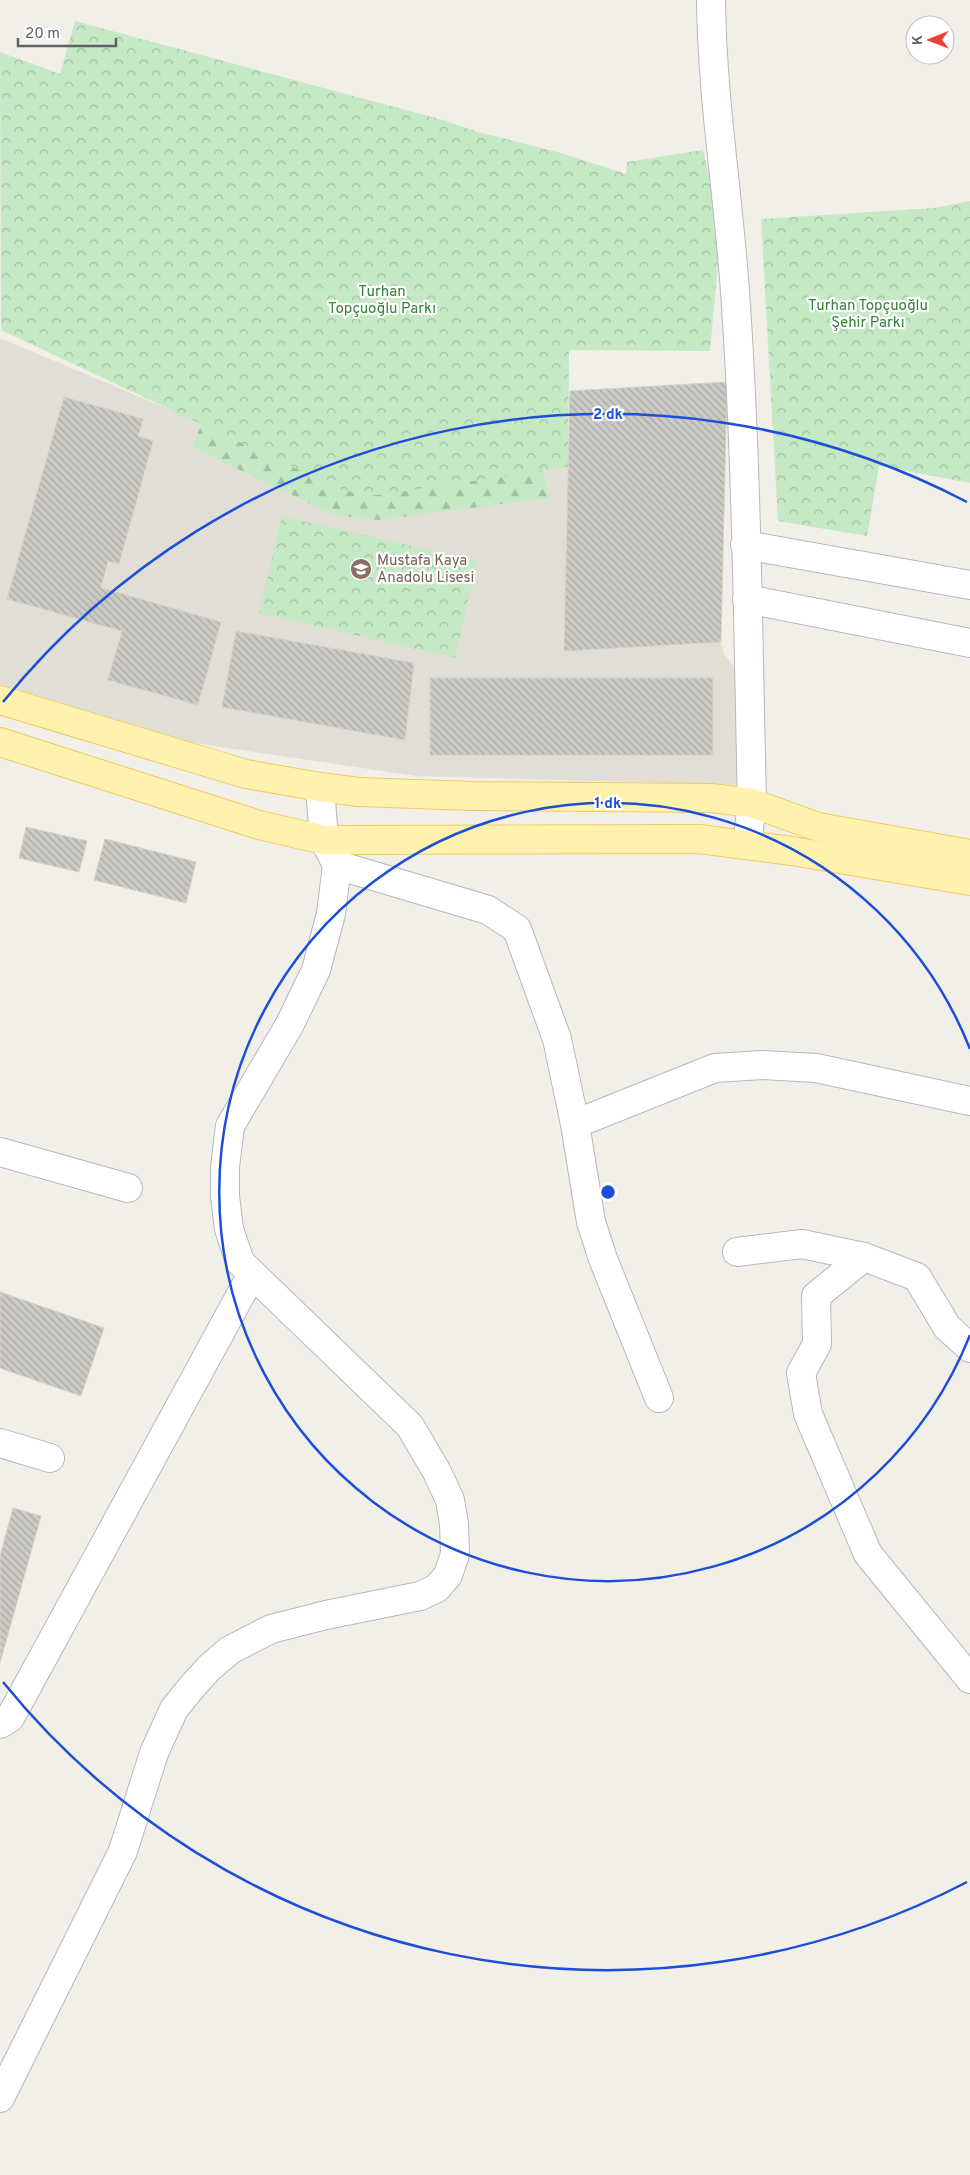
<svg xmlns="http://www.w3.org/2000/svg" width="970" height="2175" font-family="Overpass,sans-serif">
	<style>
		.education { fill: #e1ded6 }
		.forest { fill: url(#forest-firs) }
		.park { fill: url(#park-crowns) }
		.building { fill: url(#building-back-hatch); stroke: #d6d1c6 }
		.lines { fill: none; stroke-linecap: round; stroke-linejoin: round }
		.minor-casing { stroke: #b5b8bc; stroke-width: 30 }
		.major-casing { stroke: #f2c960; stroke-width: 30 }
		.minor { stroke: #fff; stroke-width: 28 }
		.major { stroke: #fff2af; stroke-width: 28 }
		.ring { fill: none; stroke: #1d4ed8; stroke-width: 2.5 }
		.labels { text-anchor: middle; stroke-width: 4.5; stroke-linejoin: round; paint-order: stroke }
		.park-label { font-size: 15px; fill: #348238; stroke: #fff }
		.education-label { font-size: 15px; fill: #785e54; stroke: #fff; text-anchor: start }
		.centre { fill: #1d4ed8; stroke: #fff; stroke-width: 2.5 }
		.ring-label { font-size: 15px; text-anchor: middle; font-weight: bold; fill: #1d4ed8; stroke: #fff; stroke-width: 4.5; stroke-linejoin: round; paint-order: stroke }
	</style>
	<defs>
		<pattern id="forest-firs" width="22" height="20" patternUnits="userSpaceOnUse" patternTransform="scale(1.25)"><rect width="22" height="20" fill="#c5e8c5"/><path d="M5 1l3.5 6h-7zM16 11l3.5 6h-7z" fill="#a3c0a4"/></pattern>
		<pattern id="park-crowns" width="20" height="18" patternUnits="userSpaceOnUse" patternTransform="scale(1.25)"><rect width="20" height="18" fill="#c5e8c5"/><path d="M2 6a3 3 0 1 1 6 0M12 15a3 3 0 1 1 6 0" fill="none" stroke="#a3c0a4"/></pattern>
		<pattern id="building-back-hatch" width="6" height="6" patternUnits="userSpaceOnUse" patternTransform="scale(1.25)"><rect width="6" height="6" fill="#cccac5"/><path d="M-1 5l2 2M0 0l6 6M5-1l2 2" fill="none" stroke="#a9a8a4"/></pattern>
	</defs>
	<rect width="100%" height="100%" fill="#f1efe8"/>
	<polygon class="education" points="0,338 202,423 342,490 568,467 570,391 727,382 721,642 724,654 738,672 740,785 416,776 174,740 0,684"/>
	<polygon class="forest" points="202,423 342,490 376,495 543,470 548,498 378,520 334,515 192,447"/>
	<g class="park">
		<polygon points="75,21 443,120 478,132 561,153 626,174 627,162 703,150 721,230 710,351 569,350 568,467 376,495 342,490 1,330 0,52 60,74"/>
		<polygon points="970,201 970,483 879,466 867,536 778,521 761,219 934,208"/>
		<polygon points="282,516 477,561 455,658 259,613"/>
	</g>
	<g class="building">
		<polygon points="727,382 721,642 564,651 570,391"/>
		<polygon points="64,397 143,419 138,436 153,441 119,564 108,561 101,588 221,622 198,705 108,680 122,631 7,599"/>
		<polygon points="236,631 414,663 405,740 222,707"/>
		<rect x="430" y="678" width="283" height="77"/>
		<polygon points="26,827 87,841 79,872 19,858"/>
		<polygon points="105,839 196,862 186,903 94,880"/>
		<polygon points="0,1292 104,1328 81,1396 0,1368"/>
		<polygon points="13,1508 41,1516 0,1663 0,1556"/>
	</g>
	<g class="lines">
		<g class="minor-casing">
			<g id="minor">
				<path d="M711,0C712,103 730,204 736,306C747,471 748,637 752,803L747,845"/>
				<polyline points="745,545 970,585"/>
				<polyline points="747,599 970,643"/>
				<polyline points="320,787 324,840 337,865 488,910 517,929 557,1039 575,1124 591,1222 603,1259 659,1398"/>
				<polyline points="575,1124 715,1068 762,1065 816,1068 970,1101"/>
				<polyline points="0,1152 128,1188"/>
				<polyline points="737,1252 802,1244 864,1257 917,1277 947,1327 970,1348"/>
				<polyline points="864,1257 816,1296 817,1344 801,1373 808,1414 868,1554 970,1679"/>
				<polyline points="0,1443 50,1458"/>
				<polyline points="0,1724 10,1718 252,1274"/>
				<polyline points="0,2098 123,1851 154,1753 174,1709 191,1688 209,1668 230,1650 271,1629 326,1615 420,1596 437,1588 448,1575 455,1554 454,1524 450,1500 437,1472 410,1426 240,1262 229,1229 225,1196 225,1167 230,1126 290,1024 316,970 331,914 337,865"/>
			</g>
		</g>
		<g class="major-casing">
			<g id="major">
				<polyline points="0,700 246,774 320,787 359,792 472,796 711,798 752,803 818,827 970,854"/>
				<polyline points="0,742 259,825 324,840 699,839 792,851 970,881"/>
			</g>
		</g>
		<use href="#minor" class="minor"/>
		<use href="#major" class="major"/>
	</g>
	<g class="ring">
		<path d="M970 1335A389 389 0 1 1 970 1049"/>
		<path d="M967 1882A778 778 0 0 1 3 1682M3 702A778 778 0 0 1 967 502"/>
	</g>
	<defs>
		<g id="school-disc" transform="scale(1.125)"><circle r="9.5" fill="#8d6e63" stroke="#fff"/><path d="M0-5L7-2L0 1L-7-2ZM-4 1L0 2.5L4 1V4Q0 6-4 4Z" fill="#fff"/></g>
	</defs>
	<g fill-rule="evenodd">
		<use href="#school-disc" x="361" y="569"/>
	</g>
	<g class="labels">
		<g class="park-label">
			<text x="382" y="296">Turhan<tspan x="382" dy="17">Topçuoğlu Parkı</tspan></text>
			<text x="868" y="310">Turhan Topçuoğlu<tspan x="868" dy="17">Şehir Parkı</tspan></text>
		</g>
		<g class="education-label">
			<text x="377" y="565">Mustafa Kaya<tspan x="377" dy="17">Anadolu Lisesi</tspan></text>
		</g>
	</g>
	<circle cx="608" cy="1192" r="8" class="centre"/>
	<g class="ring-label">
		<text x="608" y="419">2 dk</text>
		<text x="608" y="808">1 dk</text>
	</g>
	<g transform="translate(930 40) rotate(269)"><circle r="24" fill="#ffffff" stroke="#bfc1c3"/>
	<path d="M0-4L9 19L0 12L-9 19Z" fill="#ea4335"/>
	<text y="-8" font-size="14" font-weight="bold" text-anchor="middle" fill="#5f6368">K</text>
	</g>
	<path d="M18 38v8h98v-8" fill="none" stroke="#5f6368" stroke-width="2.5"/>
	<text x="25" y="38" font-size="15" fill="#5f6368" stroke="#ffffff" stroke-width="4" paint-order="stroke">20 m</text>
</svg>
